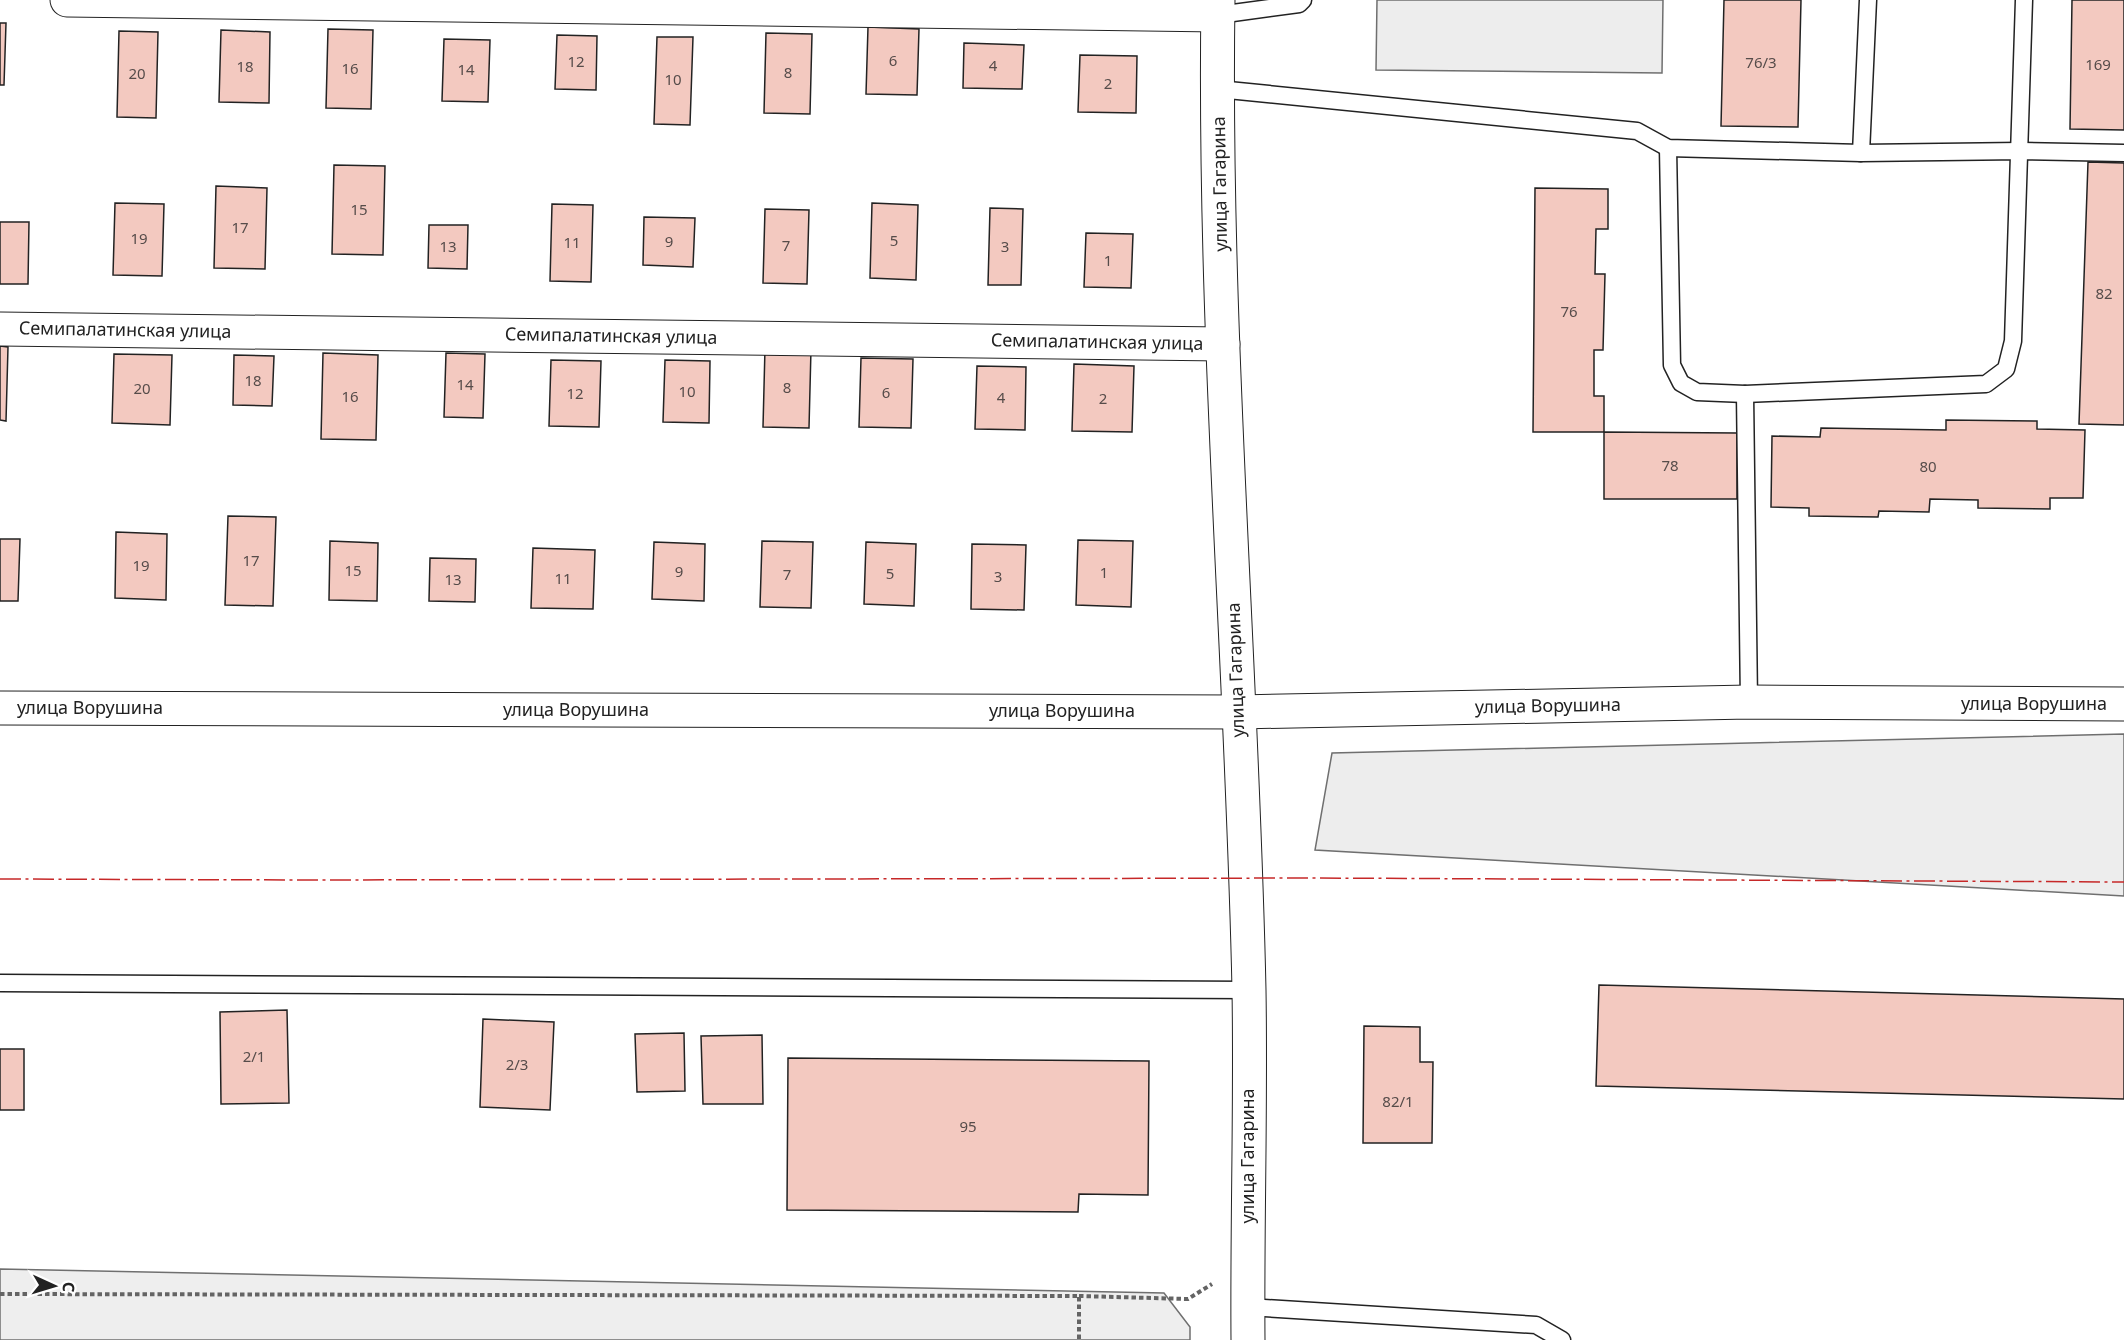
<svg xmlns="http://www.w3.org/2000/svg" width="2124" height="1340" font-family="'Noto Sans',sans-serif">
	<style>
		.green { fill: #eee; stroke: #6f6f6f; stroke-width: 1.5 }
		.parking { fill: #ededed; stroke: #6f6f6f; stroke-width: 1.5 }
		.building { fill: #f3c9c0; stroke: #222; stroke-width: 1.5 }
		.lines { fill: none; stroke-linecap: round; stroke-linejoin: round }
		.lane-casing { stroke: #222; stroke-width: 19 }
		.street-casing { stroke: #222; stroke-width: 35 }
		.secondary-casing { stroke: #222; stroke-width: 35 }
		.path { stroke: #646464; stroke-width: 4; stroke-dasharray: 4.5 3; stroke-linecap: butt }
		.lane { stroke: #fff; stroke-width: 16 }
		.street { stroke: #fff; stroke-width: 33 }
		.secondary { stroke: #fff; stroke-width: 33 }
		.power { stroke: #c62828; stroke-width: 1.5; stroke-dasharray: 21 4.5 3 4.5; stroke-linecap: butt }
		.labels { text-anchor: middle; stroke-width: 4.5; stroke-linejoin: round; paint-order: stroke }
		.number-label { font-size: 15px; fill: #564c4a }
		.street-label { font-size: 18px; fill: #222; stroke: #fff }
	</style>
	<rect width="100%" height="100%" fill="#fff"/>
	<polygon class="green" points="0,1269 1164,1293 1190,1327 1190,1340 0,1340"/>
	<g class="parking">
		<polygon points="1377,0 1663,0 1662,73 1376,70"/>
		<polygon points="2124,734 2124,896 1315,850 1332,753"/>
	</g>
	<g class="building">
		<polygon points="1724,0 1801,0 1798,127 1721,126"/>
		<polygon points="2072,0 2124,0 2124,130 2070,129"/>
		<polygon points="0,23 6,23 4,85 0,85"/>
		<polygon points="868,27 919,29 917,95 866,94"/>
		<polygon points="328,29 373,30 371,109 326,108"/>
		<polygon points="221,30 270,32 269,103 219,102"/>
		<polygon points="119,31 158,32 156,118 117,117"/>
		<polygon points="766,33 812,34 810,114 764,113"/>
		<polygon points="557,35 597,36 596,90 555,89"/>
		<polygon points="657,37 693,37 690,125 654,124"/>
		<polygon points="444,39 490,40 488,102 442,101"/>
		<polygon points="964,43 1024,45 1022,89 963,88"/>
		<polygon points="1080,55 1137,56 1136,113 1078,112"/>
		<polygon points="2088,162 2124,163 2124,425 2079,424"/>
		<polygon points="334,165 385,166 383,255 332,254"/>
		<polygon points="216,186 267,188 265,269 214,268"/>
		<polygon points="1535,188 1608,189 1608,229 1596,229 1595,274 1605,274 1603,350 1594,350 1594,396 1604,396 1604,432 1533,432"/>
		<polygon points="115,203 164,204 162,276 113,275"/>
		<polygon points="872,203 918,205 916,280 870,278"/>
		<polygon points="552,204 593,205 591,282 550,281"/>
		<polygon points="990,208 1023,209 1021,285 988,285"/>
		<polygon points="765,209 809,210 807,284 763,283"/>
		<polygon points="644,217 695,218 693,267 643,265"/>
		<polygon points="0,222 29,222 28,284 0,284"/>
		<polygon points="429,225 468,225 467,269 428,268"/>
		<polygon points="1086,233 1133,234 1131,288 1084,287"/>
		<polygon points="0,346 8,347 6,421 0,420"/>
		<polygon points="765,348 811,349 809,428 763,427"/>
		<polygon points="323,353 378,355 376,440 321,439"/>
		<polygon points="446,353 485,354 483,418 444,417"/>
		<polygon points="114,354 172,355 170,425 112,423"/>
		<polygon points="234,355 274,356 272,406 233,405"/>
		<polygon points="861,358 913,359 911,428 859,427"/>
		<polygon points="551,360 601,361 599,427 549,426"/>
		<polygon points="665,360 710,361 709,423 663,422"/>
		<polygon points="1074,364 1134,366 1132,432 1072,431"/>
		<polygon points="977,366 1026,367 1025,430 975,429"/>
		<polygon points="1946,420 2037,421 2037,429 2085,430 2083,498 2050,498 2050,509 1978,508 1978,500 1930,499 1929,512 1879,511 1878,517 1809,516 1809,508 1771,507 1772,436 1820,437 1821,428 1946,430"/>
		<polygon points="1604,432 1737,433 1737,499 1604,499"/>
		<polygon points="228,516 276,517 273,606 225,605"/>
		<polygon points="116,532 167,534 166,600 115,598"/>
		<polygon points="0,539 20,539 18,601 0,601"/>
		<polygon points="1078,540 1133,541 1131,607 1076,605"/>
		<polygon points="330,541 378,543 377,601 329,600"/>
		<polygon points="762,541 813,542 811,608 760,607"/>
		<polygon points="654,542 705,544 704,601 652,599"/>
		<polygon points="866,542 916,544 914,606 864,604"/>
		<polygon points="972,544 1026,545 1024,610 971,609"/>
		<polygon points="533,548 595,550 593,609 531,608"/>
		<polygon points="430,558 476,559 475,602 429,601"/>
		<polygon points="1599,985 2124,999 2124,1099 1596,1086"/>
		<polygon points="287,1010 289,1103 221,1104 220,1012"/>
		<polygon points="483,1019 554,1022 550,1110 480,1107"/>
		<polygon points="1364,1026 1420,1027 1420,1062 1433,1062 1432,1143 1363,1143"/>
		<polygon points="684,1033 685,1091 637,1092 635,1034"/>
		<polygon points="762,1035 763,1104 703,1104 701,1036"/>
		<rect x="0" y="1049" width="24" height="61"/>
		<polygon points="788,1058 1149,1061 1148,1195 1079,1194 1078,1212 787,1210"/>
	</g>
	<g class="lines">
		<g class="lane-casing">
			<g id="lane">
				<polyline points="1218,15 1299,4 1303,0"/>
				<polyline points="1218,89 1637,131 1668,148 1861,153 2021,151 2124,153"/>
				<polyline points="1668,148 1672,365 1681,383 1697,392 1745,394 1986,384 2006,369 2013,341 2024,0"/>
				<polyline points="1861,153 1868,0"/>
				<polyline points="1745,394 1749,702"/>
				<polyline points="0,983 1249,990"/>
				<polyline points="1248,1307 1536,1325 1562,1340"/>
			</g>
		</g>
		<g class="street-casing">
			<g id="street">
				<polyline points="67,0 1218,15"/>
				<polyline points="0,329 1223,344"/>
			</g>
		</g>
		<g class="secondary-casing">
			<g id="secondary">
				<path d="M1218,0C1213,330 1242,660 1249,990C1251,1106 1247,1223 1248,1340"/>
				<polyline points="0,708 1238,712 1749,702 2124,704"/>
			</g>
		</g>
		<g class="path">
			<polyline points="0,1294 1079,1296 1079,1340"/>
			<polyline points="1079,1296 1188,1299 1212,1284"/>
		</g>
		<use href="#lane" class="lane"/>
		<use href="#street" class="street"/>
		<use href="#secondary" class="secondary"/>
		<polyline class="power" points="0,879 304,880 1314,878 2124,882"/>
	</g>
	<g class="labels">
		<g class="number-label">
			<text x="893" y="66">6</text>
			<text x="576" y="67">12</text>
			<text x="1761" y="68">76/3</text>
			<text x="2098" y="70">169</text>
			<text x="993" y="71">4</text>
			<text x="245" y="72">18</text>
			<text x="350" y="74">16</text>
			<text x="466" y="75">14</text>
			<text x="788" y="78">8</text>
			<text x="137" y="79">20</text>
			<text x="673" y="85">10</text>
			<text x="1108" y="89">2</text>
			<text x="359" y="215">15</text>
			<text x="240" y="233">17</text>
			<text x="139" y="244">19</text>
			<text x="894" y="246">5</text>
			<text x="669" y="247">9</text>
			<text x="572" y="248">11</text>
			<text x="786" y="251">7</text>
			<text x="448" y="252">13</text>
			<text x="1005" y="252">3</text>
			<text x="1108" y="266">1</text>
			<text x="2104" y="299">82</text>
			<text x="1569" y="317">76</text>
			<text x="253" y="386">18</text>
			<text x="465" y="390">14</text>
			<text x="787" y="393">8</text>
			<text x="142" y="394">20</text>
			<text x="687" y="397">10</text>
			<text x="886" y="398">6</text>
			<text x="575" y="399">12</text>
			<text x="350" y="402">16</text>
			<text x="1001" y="403">4</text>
			<text x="1103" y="404">2</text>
			<text x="1670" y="471">78</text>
			<text x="1928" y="472">80</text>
			<text x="251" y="566">17</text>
			<text x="141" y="571">19</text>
			<text x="353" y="576">15</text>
			<text x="679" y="577">9</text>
			<text x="1104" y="578">1</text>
			<text x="890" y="579">5</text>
			<text x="787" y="580">7</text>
			<text x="998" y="582">3</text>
			<text x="563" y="584">11</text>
			<text x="453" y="585">13</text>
			<text x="254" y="1062">2/1</text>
			<text x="517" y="1070">2/3</text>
			<text x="1398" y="1107">82/1</text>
			<text x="968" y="1132">95</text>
		</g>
		<g class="street-label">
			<text transform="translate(1220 184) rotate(-91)" y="6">улица Гагарина</text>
			<text transform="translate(125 330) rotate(1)" y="6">Семипалатинская улица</text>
			<text transform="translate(611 336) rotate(1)" y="6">Семипалатинская улица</text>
			<text transform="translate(1097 342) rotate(1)" y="6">Семипалатинская улица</text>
			<text transform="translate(1236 670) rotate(-92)" y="6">улица Гагарина</text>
			<text x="2034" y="710">улица Ворушина</text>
			<text transform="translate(1548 706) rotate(-1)" y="6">улица Ворушина</text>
			<text x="90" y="714">улица Ворушина</text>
			<text x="576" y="716">улица Ворушина</text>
			<text x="1062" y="717">улица Ворушина</text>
			<text transform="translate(1248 1156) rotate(-90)" y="6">улица Гагарина</text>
		</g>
	</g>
	<g transform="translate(54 1286) rotate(94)" stroke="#ffffff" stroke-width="4.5" paint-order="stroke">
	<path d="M0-4.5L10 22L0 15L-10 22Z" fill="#222222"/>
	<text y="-9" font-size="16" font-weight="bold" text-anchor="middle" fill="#222222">С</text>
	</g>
</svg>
